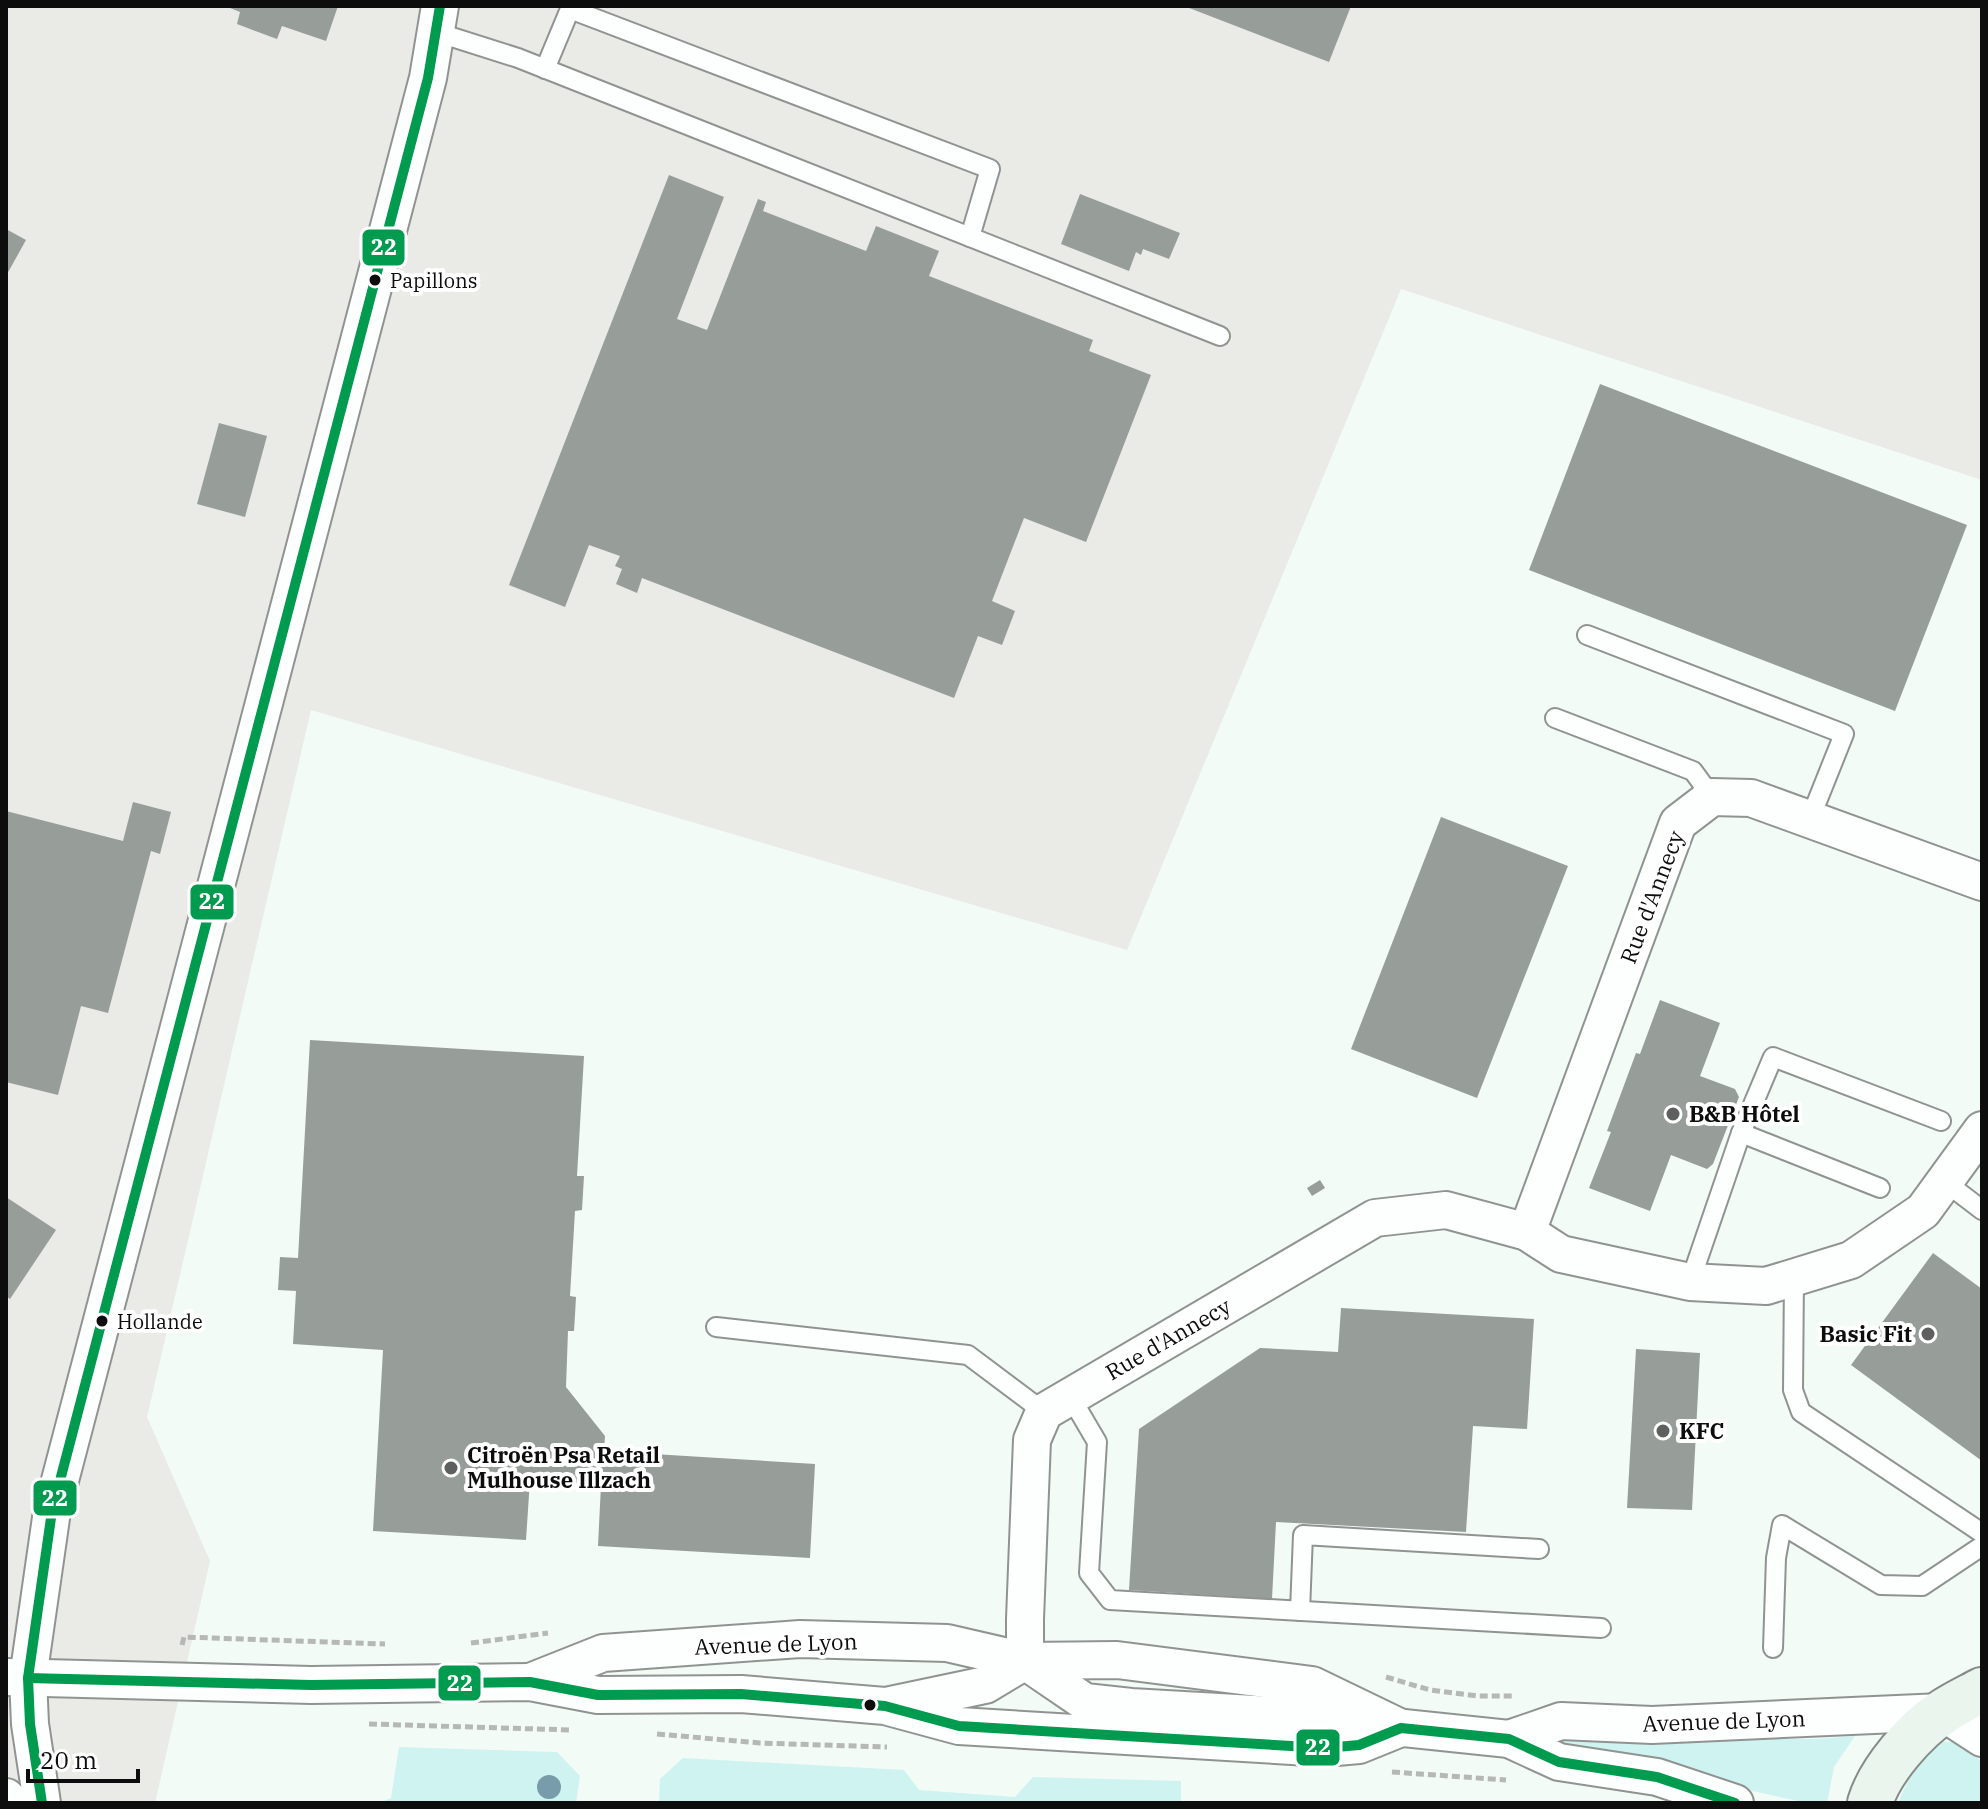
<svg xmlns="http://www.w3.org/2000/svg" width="1988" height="1809" font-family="'IBM Plex Serif',serif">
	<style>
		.industrial { fill: #eaeae6 }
		.green { fill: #cff3f1 }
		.building { fill: #979e99 }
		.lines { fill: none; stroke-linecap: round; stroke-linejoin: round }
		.service-casing { stroke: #909491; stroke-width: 22 }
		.minor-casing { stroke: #909491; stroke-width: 40 }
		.secondary-casing { stroke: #878b88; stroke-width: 48 }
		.path { stroke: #b6b8b7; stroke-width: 5; stroke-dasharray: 8 4; stroke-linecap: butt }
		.service { stroke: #fdfefe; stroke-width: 18 }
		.minor { stroke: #fdfefe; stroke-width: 36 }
		.secondary { stroke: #eaf5ee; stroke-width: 44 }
		.bus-1-casing { stroke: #fff; stroke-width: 16 }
		.bus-1 { stroke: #009b4e; stroke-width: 10 }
		.tree { fill: #799caa }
		.bus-dot { fill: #0d0d0d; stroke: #fff; stroke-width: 3 }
		.poi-dot { fill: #5d605e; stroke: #fff; stroke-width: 3 }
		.labels { text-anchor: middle; stroke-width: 8; stroke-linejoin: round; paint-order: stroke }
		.bus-label { font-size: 20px; fill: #0d0d0d; stroke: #fff; text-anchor: start }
		.street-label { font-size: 22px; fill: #0d0d0d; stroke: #fff }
		.poi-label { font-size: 22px; font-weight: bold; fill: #0d0d0d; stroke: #fff; text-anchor: start }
		.line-badge { stroke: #fff; stroke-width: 3 }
		.badge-label { font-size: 22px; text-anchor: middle; font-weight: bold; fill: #fff }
	</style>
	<rect width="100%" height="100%" fill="#f2fbf5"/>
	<polygon class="industrial" points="6,6 1982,6 1982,480 1401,289 1127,950 311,710 147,1417 210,1561 155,1803 6,1803"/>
	<g class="green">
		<polygon points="1855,1736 1834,1767 1827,1803 1807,1803 1551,1747 1552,1739 1816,1739"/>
		<path d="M1941,1742H1954L1982,1761V1803H1898C1909,1776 1918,1761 1941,1742Z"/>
		<polygon points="399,1747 557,1752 580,1776 576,1803 379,1803 391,1798"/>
		<polygon points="683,1758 904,1770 919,1790 1015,1797 1033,1777 1181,1781 1181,1803 659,1803 660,1779"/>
	</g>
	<g class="building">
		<polygon points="225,6 338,6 326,41 282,26 277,39 237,24 240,12"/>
		<polygon points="1184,6 1351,6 1329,62"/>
		<polygon points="669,175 724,197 677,319 707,330 758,199 766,202 763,211 866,251 876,226 939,251 929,276 1093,340 1089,351 1151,375 1086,542 1024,518 992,601 1015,611 1002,645 978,636 954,698 642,578 637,593 616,584 622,569 615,566 620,556 589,545 565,607 509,585"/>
		<polygon points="1080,194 1180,233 1169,259 1143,249 1141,255 1136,252 1129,271 1061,244"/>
		<polygon points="6,229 26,240 6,276"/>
		<polygon points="1600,384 1967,525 1895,711 1529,570"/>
		<polygon points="219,423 267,436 245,517 197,504"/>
		<polygon points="133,802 171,812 160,854 151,851 108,1013 81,1006 58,1095 6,1082 6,811 123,841"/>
		<polygon points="1441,817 1568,866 1477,1098 1351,1049"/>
		<polygon points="1660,1000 1720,1023 1700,1076 1735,1089 1739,1097 1713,1164 1707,1169 1671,1155 1650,1211 1589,1188 1611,1132 1607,1131 1636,1053 1640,1054"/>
		<polygon points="310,1040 584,1056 577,1176 584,1176 582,1210 575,1211 570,1296 576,1297 575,1315 574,1331 568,1331 566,1387 605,1436 604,1451 815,1464 810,1558 598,1546 601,1485 530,1480 526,1540 373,1531 383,1350 293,1344 296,1291 278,1290 280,1257 298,1258"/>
		<polygon points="1320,1180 1325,1188 1312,1196 1307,1188"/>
		<polygon points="6,1197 56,1230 10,1299 6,1296"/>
		<polygon points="1933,1253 1982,1289 1982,1461 1851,1365"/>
		<polygon points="1341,1308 1534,1319 1527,1429 1473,1426 1466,1532 1276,1522 1272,1599 1129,1590 1139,1429 1260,1348 1338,1352"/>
		<polygon points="1636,1349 1700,1353 1692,1510 1627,1508"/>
	</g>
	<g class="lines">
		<g class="service-casing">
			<g id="service">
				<polyline points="436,32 518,58 1220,336"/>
				<polyline points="545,69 570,9 990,169 970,237"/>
				<polyline points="1587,635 1844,734 1810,819"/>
				<polyline points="1555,718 1693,771 1712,797"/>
				<polyline points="1741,1133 1880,1188"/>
				<polyline points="1944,1181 1982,1210"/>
				<polyline points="1794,1277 1793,1390 1801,1412 1982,1533"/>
				<polyline points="1690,1282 1741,1133 1773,1057 1941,1121"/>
				<polyline points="716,1327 968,1355 1044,1412"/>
				<polyline points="1070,1396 1097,1442 1089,1573 1110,1600 1601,1628"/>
				<polyline points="1300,1611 1303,1535 1539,1549"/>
				<polyline points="1773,1648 1776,1558 1782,1525 1881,1585 1922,1586 1982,1546"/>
			</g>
		</g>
		<g class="minor-casing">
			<g id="minor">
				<polyline points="1527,1232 1678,823 1712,797 1751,798 1982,882"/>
				<polyline points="1025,1661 1025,1619 1032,1440 1044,1412 1375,1218 1446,1210 1527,1232 1561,1254 1690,1282 1766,1286 1851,1260 1923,1211 1982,1130"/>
				<polyline points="1025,1661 1085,1702 1131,1707 1289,1716 1509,1739 1559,1762 1657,1777 1735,1803"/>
				<polyline points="6,1677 311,1685 530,1682 598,1695 741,1694 885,1706 959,1726 1325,1748 1359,1745 1401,1728"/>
				<polyline points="530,1682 603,1653 800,1639 947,1643 1025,1661 1117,1660 1312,1685 1401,1728"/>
				<polyline points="890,1705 985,1685 1025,1661"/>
				<polyline points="1509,1739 1561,1721 1652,1725 1942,1712 1982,1738"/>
				<polyline points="6,1797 12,1803"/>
				<polyline points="42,1803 30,1724 28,1678 52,1511 428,78 440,6"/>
			</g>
		</g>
		<g class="secondary-casing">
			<path id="secondary" d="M1870,1803C1880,1770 1915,1730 1944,1711C1956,1703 1969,1697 1982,1690"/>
		</g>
		<g class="path">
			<polyline points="471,1643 548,1633"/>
			<polyline points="182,1645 184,1637 385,1644"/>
			<polyline points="1386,1677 1430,1690 1478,1696 1514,1696"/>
			<polyline points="369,1724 571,1730"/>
			<polyline points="657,1734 760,1743 887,1747"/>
			<polyline points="1392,1772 1506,1780"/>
		</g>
		<use href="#service" class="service"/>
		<use href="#minor" class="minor"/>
		<use href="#secondary" class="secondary"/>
		<g class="bus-1-casing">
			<g id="bus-1">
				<polyline points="28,1678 311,1685 530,1682 598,1695 741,1694 885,1706 959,1726 1325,1748 1359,1745 1401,1728 1509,1739 1559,1762 1657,1777 1735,1803"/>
				<polyline points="42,1803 30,1724 28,1678 52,1511 428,78 440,6"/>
			</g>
		</g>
		<use href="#bus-1" class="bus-1"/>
	</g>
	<circle class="tree" cx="549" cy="1787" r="12"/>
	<g class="bus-dot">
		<circle cx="375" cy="280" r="7"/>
		<circle cx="102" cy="1321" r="7"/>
		<circle cx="870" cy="1705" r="7"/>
	</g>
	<g class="poi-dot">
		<circle cx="1673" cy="1114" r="8"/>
		<circle cx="1928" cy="1334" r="8"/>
		<circle cx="1663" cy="1431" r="8"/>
		<circle cx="451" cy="1468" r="8"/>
	</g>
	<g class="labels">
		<g class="bus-label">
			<text x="390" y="288">Papillons</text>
			<text x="117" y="1329">Hollande</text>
		</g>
		<g class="street-label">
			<text transform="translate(1652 897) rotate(-69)" y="8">Rue d'Annecy</text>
			<text transform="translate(1168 1339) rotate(-30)" y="8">Rue d'Annecy</text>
			<text transform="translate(776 1644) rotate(-2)" y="8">Avenue de Lyon</text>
			<text transform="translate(1724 1721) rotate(-2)" y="8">Avenue de Lyon</text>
		</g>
		<g class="poi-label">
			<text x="1689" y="1122">B&amp;B Hôtel</text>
			<text x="1912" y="1342" text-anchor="end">Basic Fit</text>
			<text x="1679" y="1439">KFC</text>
			<text x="467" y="1463">Citroën Psa Retail<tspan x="467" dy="25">Mulhouse Illzach</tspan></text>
		</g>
	</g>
	<g class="line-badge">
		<rect x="361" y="228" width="45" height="39" rx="8" fill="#009b4e"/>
		<rect x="189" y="883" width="46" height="38" rx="8" fill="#009b4e"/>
		<rect x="32" y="1479" width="46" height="38" rx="8" fill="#009b4e"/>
		<rect x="437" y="1664" width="45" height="38" rx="8" fill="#009b4e"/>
		<rect x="1295" y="1728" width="46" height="39" rx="8" fill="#009b4e"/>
	</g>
	<g class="badge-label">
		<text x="384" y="255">22</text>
		<text x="212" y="909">22</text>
		<text x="55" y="1506">22</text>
		<text x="460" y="1691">22</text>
		<text x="1318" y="1755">22</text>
	</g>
	<rect width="1988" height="1809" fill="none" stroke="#0d0d0d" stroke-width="16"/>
	<path d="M28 1769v12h110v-12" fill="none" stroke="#0d0d0d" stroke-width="4"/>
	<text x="40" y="1769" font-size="24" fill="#0d0d0d" stroke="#ffffff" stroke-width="6" paint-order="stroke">20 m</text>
</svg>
